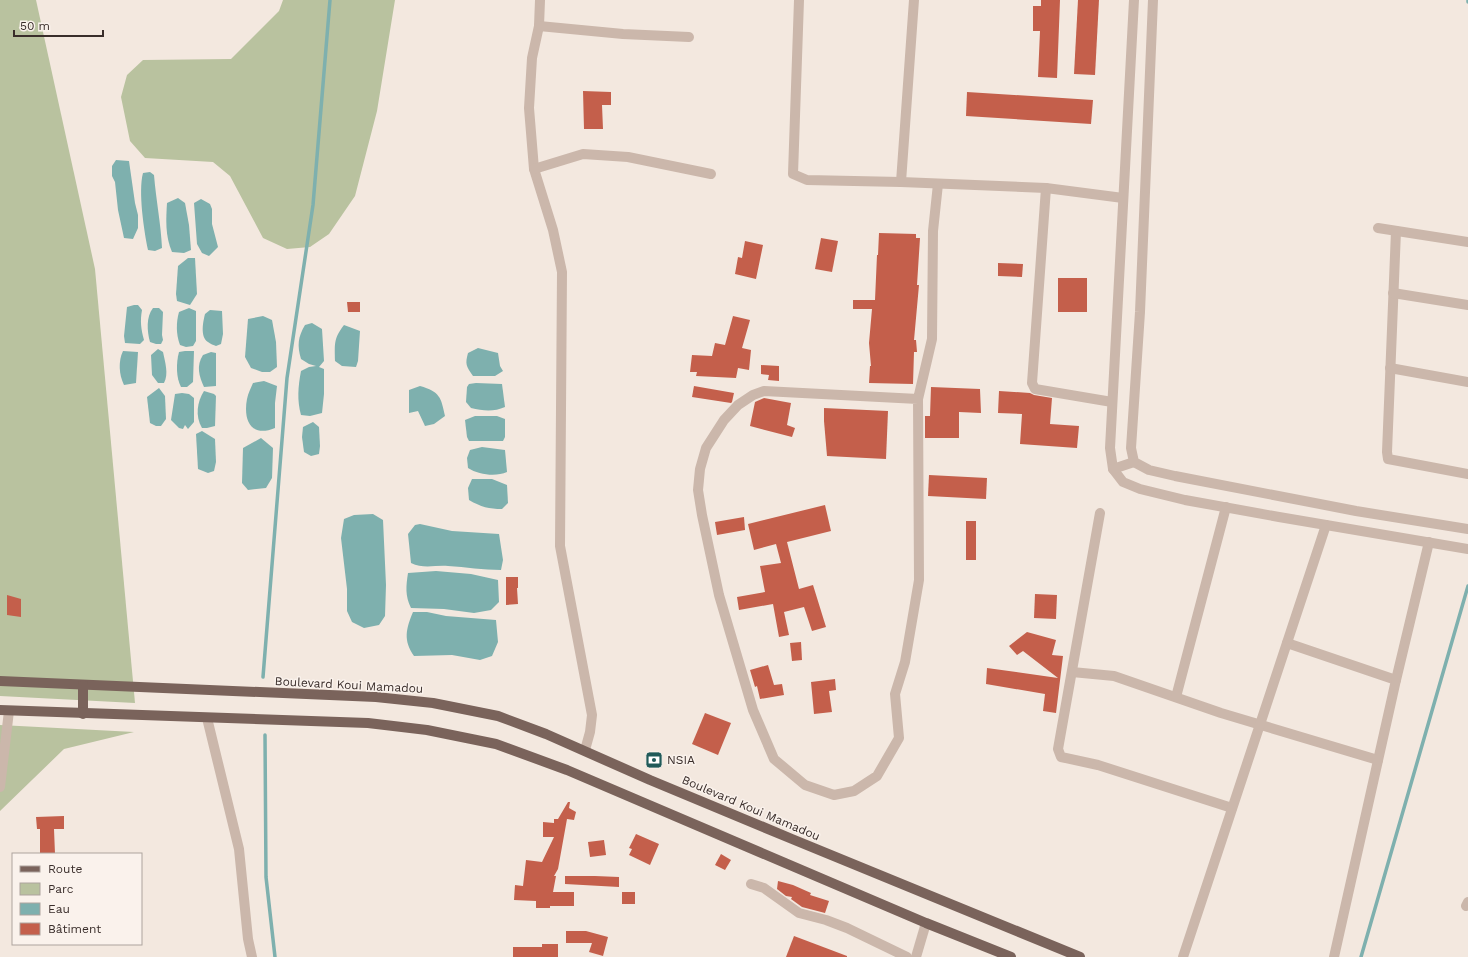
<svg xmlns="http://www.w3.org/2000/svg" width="1468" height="957" font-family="'Work Sans',sans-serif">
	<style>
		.green { fill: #b9c29f }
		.water { fill: #7eb0ae }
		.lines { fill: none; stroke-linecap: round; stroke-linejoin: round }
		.stream { stroke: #7eb0ae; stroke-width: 3.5 }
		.building { fill: #c45f4b }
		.minor { stroke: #cbb7ab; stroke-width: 10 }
		.tertiary { stroke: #cbb7ab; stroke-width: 10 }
		.primary { stroke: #7a635b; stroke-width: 10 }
		.labels { text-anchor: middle; stroke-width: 3; stroke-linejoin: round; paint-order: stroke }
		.street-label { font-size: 12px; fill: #392d2a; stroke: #faf2ec }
		.poi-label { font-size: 12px; fill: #392d2a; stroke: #faf2ec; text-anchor: start }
	</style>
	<rect width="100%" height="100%" fill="#f3e8df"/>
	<g class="green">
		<polygon points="0,0 36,0 95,269 135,703 0,696"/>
		<polygon points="283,0 395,0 377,111 355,196 329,234 310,247 287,249 263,238 230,176 213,162 145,158 130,141 121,97 127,75 143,60 231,59 279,11"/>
		<polygon points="0,725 134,732 64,749 0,811"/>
	</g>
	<g class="water">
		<polygon points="116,160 129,161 135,203 138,215 138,228 133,239 124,238 118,210 115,182 112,176 112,166"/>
		<path d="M150,172L154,175C156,200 161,224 162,248L155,251L148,250C144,231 138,191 143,173Z"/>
		<path d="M178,198L185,203L189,225L191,250L184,253L172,252C165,236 166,219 167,203Z"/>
		<polygon points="201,199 210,204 212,209 212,224 218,247 209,256 202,253 197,244 194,203"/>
		<polygon points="188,258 195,258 197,294 190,305 177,301 176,294 178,266"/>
		<path d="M134,305H138L142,310C140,321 141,329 144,340L140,344L125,343L124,336L127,307Z"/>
		<path d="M153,308H159L163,312L162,335L163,340L161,344H156L150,342C147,331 146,317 153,308Z"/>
		<path d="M189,308L196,311V341L193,346L186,347L180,345C176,335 176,322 179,312Z"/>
		<path d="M210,310L222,311L223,334L221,344L216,346C214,345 210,344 208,342C200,337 203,322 205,314Z"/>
		<polygon points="263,316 272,320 276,342 277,367 270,372 262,372 251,368 245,357 248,319"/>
		<path d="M312,323L322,329L324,361L319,367L324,369V394L322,413L310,416L301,415C297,400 298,387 301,371L309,367L316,366L309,364L301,359C297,345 298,337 305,325Z"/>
		<path d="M344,325L360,331L358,361L356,367L342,366L335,361C335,345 333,339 344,325Z"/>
		<path d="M478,348L498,353L500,366L503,371L495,376H473C466,366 465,364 468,353Z"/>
		<path d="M158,349L163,352C165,362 169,374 164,383H158L152,375L151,355Z"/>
		<path d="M123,351L138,352L136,383L124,385C119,375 118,361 123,351Z"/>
		<path d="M185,351H194L193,382L187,387H181C176,378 176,363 179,352Z"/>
		<path d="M211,352L216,353V386L204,387C199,376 196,366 203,355Z"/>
		<path d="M264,381L277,386L275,403V428C251,438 243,420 247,399C248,393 251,388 253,383Z"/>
		<path d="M476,383L502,384L505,407C494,412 483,411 471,408L466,402L467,387L469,384Z"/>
		<path d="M420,386C440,392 441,397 445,416L434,424L425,426L418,411L409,413V390Z"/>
		<polygon points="159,388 165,396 166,419 161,426 156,426 150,423 147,397"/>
		<path d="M204,391L214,394L216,396L215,426L207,428H202C195,416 197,402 204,391Z"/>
		<polygon points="182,393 189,394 194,398 194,422 188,429 185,425 183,429 179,428 171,420 175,394"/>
		<polygon points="475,416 497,416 505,419 505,437 503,441 469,441 467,437 465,420"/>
		<polygon points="313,422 319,427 320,446 319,454 311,456 304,452 302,437 303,427"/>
		<polygon points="202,431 215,439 216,462 214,471 208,473 198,469 196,434"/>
		<polygon points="261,438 273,448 272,478 266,488 248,490 242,483 243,448"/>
		<path d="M482,447L505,450L507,472C496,477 479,475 468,468L467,458L470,450Z"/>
		<path d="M472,479H492L507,485L508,503L502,509C489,509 481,507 469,500L468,488Z"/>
		<polygon points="373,514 383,520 386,585 385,616 379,625 364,628 352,622 347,611 347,589 341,538 344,519 354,515"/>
		<path d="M420,524L452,531L499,534L503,560L501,570C483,570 466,567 448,566C435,565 423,569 411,563L408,534L415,525Z"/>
		<path d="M436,571L471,574L498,580L499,602L491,610L474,613L444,609L411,608C405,596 406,586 408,573Z"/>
		<path d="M413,612H427L446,616L496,620L498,642L492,656L480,660L452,655L414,656C403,640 406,629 413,612Z"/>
	</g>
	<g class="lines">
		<g class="stream">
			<polyline points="1468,0 1468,2"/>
			<polyline points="263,677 287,378 313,205 330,0"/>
			<polyline points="265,735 266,877 275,957"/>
			<polyline points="1361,957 1468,586"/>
		</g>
	</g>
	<g class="building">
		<polygon points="1041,0 1060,0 1057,78 1038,77 1040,31 1033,31 1033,6 1041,6"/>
		<polygon points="1078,0 1099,0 1095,75 1074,74"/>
		<polygon points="583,91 611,92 611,105 602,105 603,129 584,129"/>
		<polygon points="967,92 1093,100 1091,124 966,116"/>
		<polygon points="879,233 916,234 916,238 920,238 917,285 919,285 914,340 916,340 917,352 914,352 913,384 869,383 870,366 871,366 869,343 872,309 853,309 853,300 875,300 877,255 878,255"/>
		<polygon points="821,238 838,241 832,272 815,269"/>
		<polygon points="745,241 763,245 756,279 735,274 738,257 742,258"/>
		<polygon points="998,263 1023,264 1022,277 998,276"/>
		<rect x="1058" y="278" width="29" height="34"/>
		<polygon points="347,302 360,302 360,312 348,312"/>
		<polygon points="733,316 750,320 742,348 751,350 749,370 738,368 736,378 696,376 697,372 690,372 692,355 712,356 715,343 725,345"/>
		<polygon points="761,365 779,366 779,381 768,380 769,375 761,374"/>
		<polygon points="694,386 734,393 732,402 731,403 692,397"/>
		<polygon points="931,387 980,389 981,413 959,412 959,438 925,438 925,416 930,416"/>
		<polygon points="999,391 1030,393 1034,395 1052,398 1050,424 1079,426 1077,448 1020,444 1022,414 998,413"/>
		<polygon points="764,398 791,403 787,425 795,428 792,437 750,426 755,402"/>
		<polygon points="824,408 888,411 886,459 827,456 824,421"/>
		<polygon points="929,475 987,478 986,499 928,496"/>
		<polygon points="825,505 831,531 787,542 799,589 813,585 826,627 812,631 804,607 784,612 789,635 779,637 773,604 739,610 737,597 765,592 760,566 781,563 776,544 754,550 748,524"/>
		<polygon points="744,517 745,530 717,535 715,522"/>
		<rect x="966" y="521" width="10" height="39"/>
		<polygon points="506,577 518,577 518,588 517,588 518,604 506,605"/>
		<polygon points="1035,594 1057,595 1056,619 1034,618"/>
		<polygon points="7,595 21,599 21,617 7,615"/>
		<polygon points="1027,632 1056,640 1052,655 1063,656 1056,713 1043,711 1045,694 986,684 987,668 1058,678 1023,651 1017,655 1009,646"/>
		<polygon points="801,642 802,660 792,661 790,643"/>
		<polygon points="768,665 774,685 782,684 784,695 760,699 757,686 755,687 750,670"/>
		<polygon points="835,679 836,690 829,691 832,712 814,714 811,682"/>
		<polygon points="705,713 731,723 718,755 692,744"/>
		<polygon points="568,802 570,802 569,808 576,812 574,820 567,819 558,869 554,876 556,876 553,892 574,892 574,906 550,906 550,908 536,908 536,901 514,900 515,885 523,886 526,860 542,862 554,837 543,837 543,822 554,823 554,819 558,819"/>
		<polygon points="64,816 64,829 54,829 55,854 40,854 40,829 37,829 36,817"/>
		<polygon points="636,834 659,844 650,865 629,855 632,849 629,848"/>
		<polygon points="604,840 606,855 590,857 588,842"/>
		<polygon points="721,854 731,860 725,870 715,865"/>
		<polygon points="565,876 595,876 619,877 619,887 565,884"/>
		<polygon points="778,881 793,885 811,893 810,895 829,901 825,913 802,907 791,899 792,897 786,896 777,889"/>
		<rect x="622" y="892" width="13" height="12"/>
		<polygon points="566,931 586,931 608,937 603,956 589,952 592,943 566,943"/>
		<polygon points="794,936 847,956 847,957 786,957"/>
		<polygon points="542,944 558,944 558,957 513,957 513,947 542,947"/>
	</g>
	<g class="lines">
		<g class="minor">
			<polyline points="540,0 539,26 532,58 529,108 534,169 553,230 562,272 560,546 592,715 590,732 585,750"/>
			<polyline points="799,0 793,174 807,180 901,182"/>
			<polyline points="914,0 901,182 1046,188 1123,198"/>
			<polyline points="539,26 623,34 689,37"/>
			<polyline points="534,169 583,154 628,157 711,174"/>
			<polyline points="1046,188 1032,383 1035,389 1112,402"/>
			<polyline points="1378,228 1468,242"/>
			<polyline points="1396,231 1387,452 1388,459 1468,474"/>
			<polyline points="1393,293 1468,305"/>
			<polyline points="1390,368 1468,382"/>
			<polyline points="918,399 764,391 753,395 738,405 724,420 706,448 700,469 698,490 702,515 719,595 753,710 774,759 805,785 834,795 854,791 877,776 899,738 895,694 905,662 919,580 918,399 932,339 933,231 938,184"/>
			<polyline points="1100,513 1058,749 1061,757 1098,765 1232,808"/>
			<polyline points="1287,643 1396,680 1334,957"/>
			<polyline points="1072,672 1114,676 1221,713 1378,760"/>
			<polyline points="1396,680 1429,542"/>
			<polyline points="1176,697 1226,507"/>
			<polyline points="207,718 239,849 248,939 252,957"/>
			<polyline points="0,787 9,711"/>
			<polyline points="751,884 764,888 799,913 826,920 847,928 907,957"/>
			<polyline points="1466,906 1468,902"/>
			<polyline points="916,957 926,923"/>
			<polyline points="1183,957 1326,525"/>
		</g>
		<g class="tertiary">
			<polyline points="1134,0 1110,448 1113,469 1123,482 1140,489 1185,500 1279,517 1468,549"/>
			<polyline points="1153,0 1140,312 1131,448 1134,462 1149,470 1175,476 1356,511 1468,529"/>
			<polyline points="1113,469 1134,462"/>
		</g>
		<g class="primary">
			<polyline points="0,681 376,697 433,703 498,716 546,734 650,780 792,839 1080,957"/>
			<polyline points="83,685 83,714"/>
			<polyline points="0,710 368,723 427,730 496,744 567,770 926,923 1011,957"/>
		</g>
	</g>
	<defs>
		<g id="bank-square" transform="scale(0.9)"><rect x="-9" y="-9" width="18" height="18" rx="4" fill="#205a59" stroke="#faf2ec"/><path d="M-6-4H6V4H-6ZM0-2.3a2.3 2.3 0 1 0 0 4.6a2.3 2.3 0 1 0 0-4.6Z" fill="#fff"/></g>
	</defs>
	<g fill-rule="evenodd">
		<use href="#bank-square" x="654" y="760"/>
	</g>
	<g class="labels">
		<g class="street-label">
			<text transform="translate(349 685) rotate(3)" y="4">Boulevard Koui Mamadou</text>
			<text transform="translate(751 808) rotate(23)" y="4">Boulevard Koui Mamadou</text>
		</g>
		<g class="poi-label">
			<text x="667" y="764">NSIA</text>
		</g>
	</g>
	<rect x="12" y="853" width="130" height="92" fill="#faf2ec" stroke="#ada39e"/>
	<rect x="20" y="866" width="20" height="6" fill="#7a635b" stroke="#ada39e"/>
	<text x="48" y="873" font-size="12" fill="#392d2a">Route</text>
	<rect x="20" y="883" width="20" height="12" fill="#b9c29f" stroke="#ada39e"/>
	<text x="48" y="893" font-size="12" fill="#392d2a">Parc</text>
	<rect x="20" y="903" width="20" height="12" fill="#7eb0ae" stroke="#ada39e"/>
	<text x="48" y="913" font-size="12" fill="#392d2a">Eau</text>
	<rect x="20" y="923" width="20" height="12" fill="#c45f4b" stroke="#ada39e"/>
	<text x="48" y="933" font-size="12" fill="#392d2a">Bâtiment</text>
	<path d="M14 30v6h89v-6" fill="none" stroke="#392d2a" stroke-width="2"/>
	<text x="20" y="30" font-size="12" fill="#392d2a" stroke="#faf2ec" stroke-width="3" paint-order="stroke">50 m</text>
</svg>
